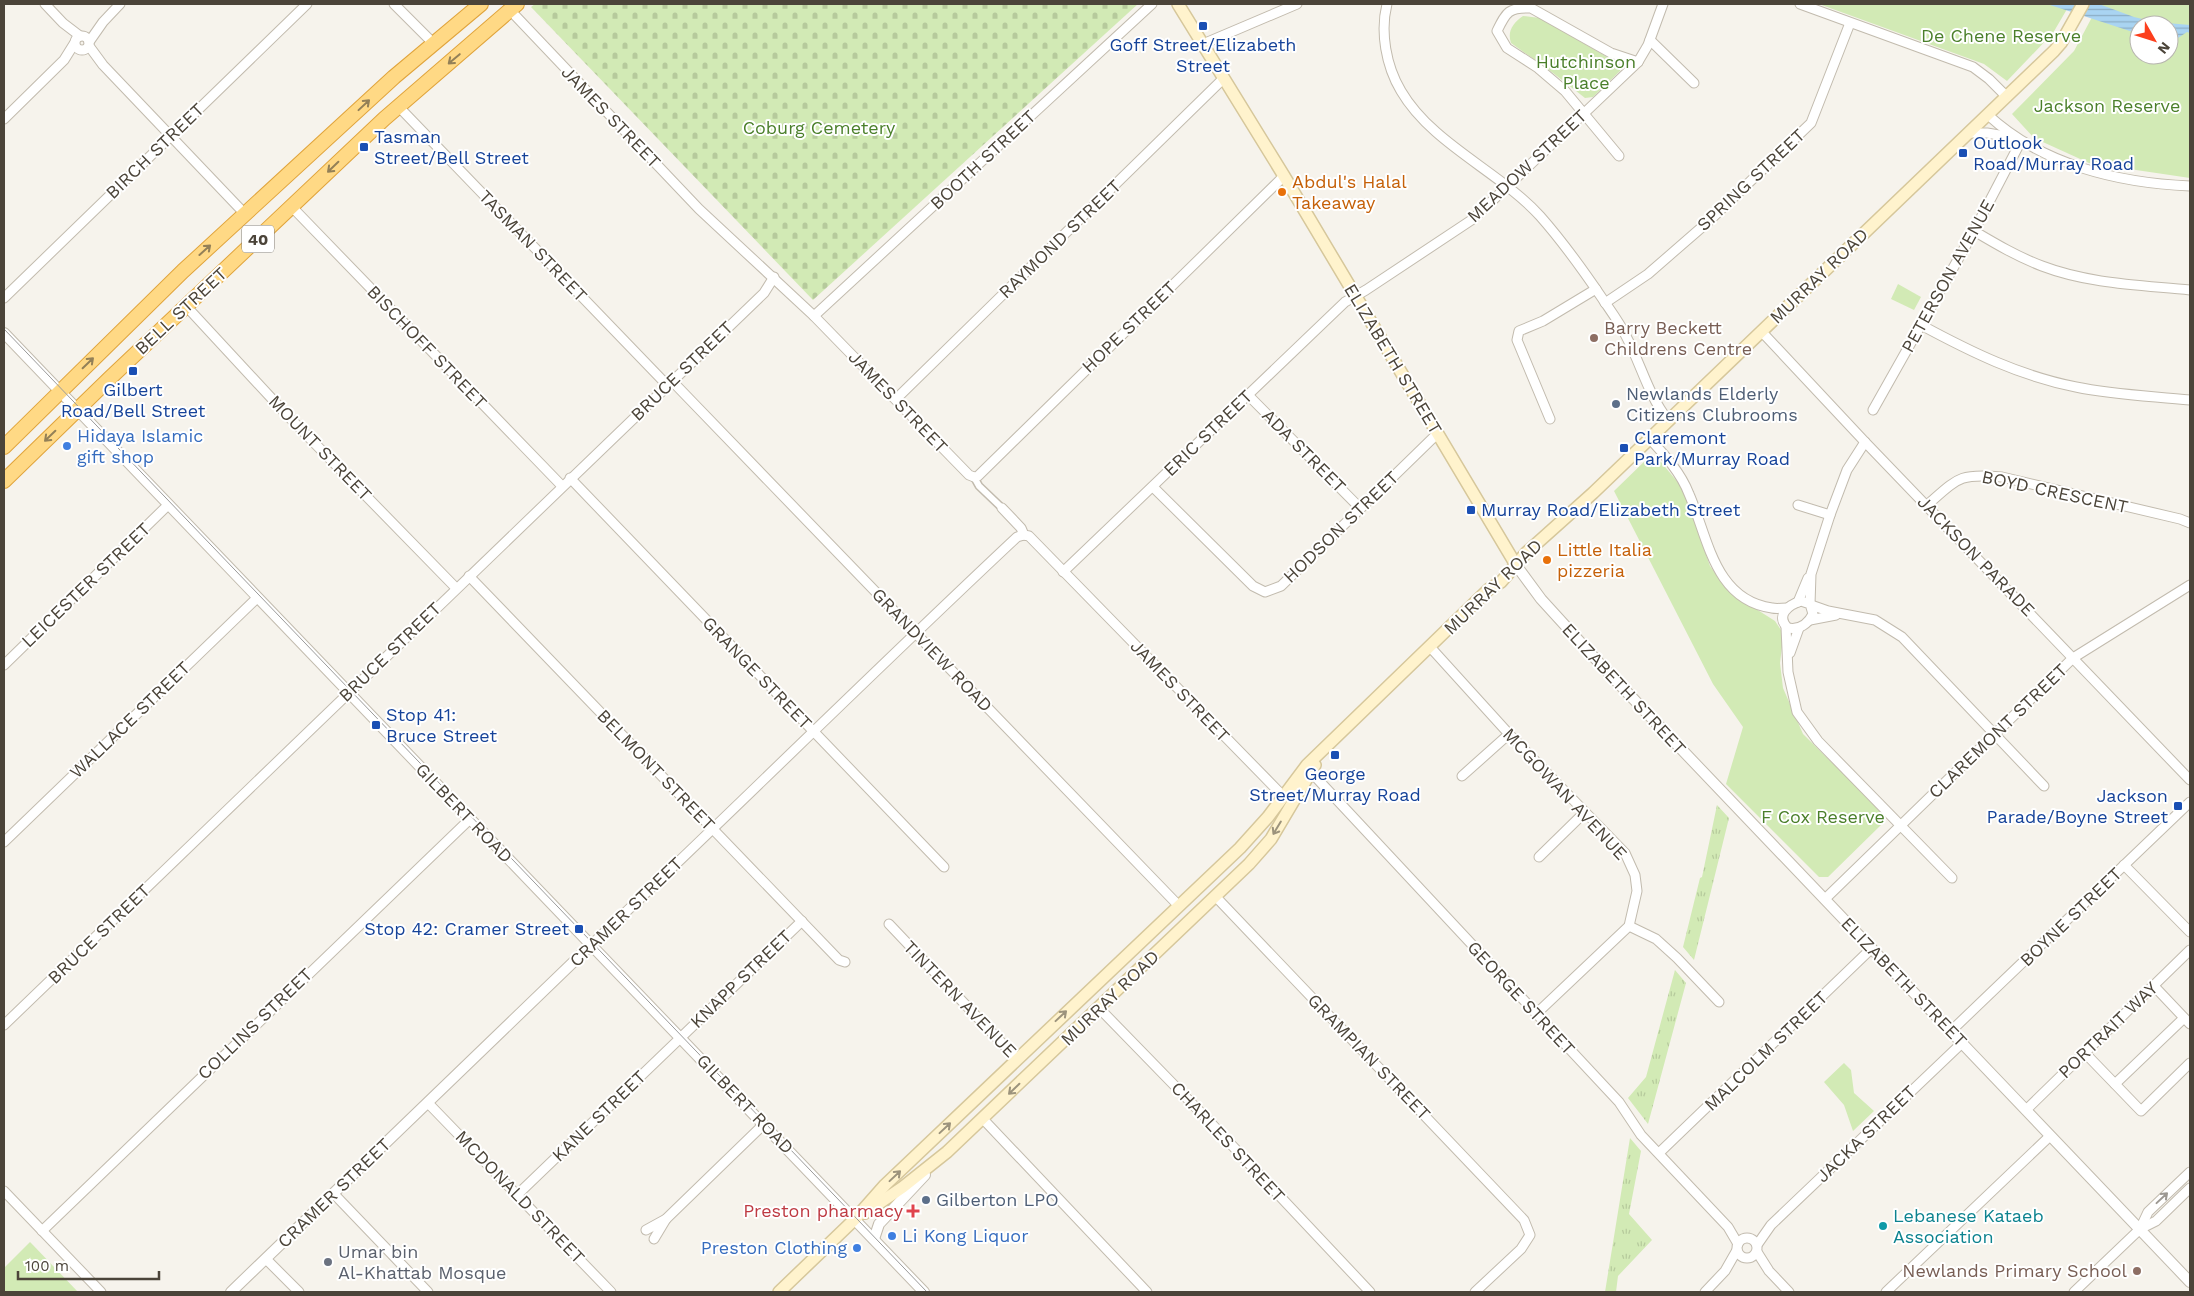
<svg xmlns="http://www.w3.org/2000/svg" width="2194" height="1296" font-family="'Work Sans',sans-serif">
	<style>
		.grass { fill: url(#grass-tufts) }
		.cemetery { fill: url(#cemetery-stones) }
		.park { fill: #d2eab5; fill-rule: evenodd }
		.water { fill: url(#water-rules) }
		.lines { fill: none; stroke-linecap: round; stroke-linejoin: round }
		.pedestrian-casing { stroke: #c2bbae; stroke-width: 9 }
		.minor-casing { stroke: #c2bbae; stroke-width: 11 }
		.tertiary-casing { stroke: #c2bbae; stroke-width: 12 }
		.secondary-casing { stroke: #d6c79b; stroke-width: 14 }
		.trunk-casing { stroke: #e0a43c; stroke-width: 16 }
		.pedestrian { stroke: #fff; stroke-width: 6 }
		.minor { stroke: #fff; stroke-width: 9 }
		.tertiary { stroke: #fff; stroke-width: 10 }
		.secondary { stroke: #fff3cd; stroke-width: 11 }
		.trunk { stroke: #ffd985; stroke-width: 14 }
		.tram { stroke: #9a9a9a; stroke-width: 1 }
		.oneway { stroke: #938057 }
		.oneway2 { stroke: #9c937c }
		.oneway3 { stroke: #9c9892 }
		.transit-dot { fill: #1a4fb4; stroke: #fff; stroke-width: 2 }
		.food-dot { fill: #e8710a; stroke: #fff; stroke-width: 2 }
		.education-dot { fill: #8d6e63; stroke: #fff; stroke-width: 2 }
		.service-dot { fill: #5c6f8a; stroke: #fff; stroke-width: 2 }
		.shop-dot { fill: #3f7fe0; stroke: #fff; stroke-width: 2 }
		.health-dot { fill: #e0444e; stroke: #fff; stroke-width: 2 }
		.culture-dot { fill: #0f9aa8; stroke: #fff; stroke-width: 2 }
		.worship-dot { fill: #6b7280; stroke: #fff; stroke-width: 2 }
		.labels { text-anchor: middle; stroke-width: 4; stroke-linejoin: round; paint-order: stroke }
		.shield { fill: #fff; stroke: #817c74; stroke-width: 1 }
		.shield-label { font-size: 16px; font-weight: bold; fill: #4b4439 }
		.park-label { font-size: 18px; fill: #4a7f2a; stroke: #fff }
		.transit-label { font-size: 18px; fill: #164399; stroke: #fff; text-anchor: start }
		.street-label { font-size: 18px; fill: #4b4439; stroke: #fff }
		.food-label { font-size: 18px; fill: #c56008; stroke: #fff; text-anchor: start }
		.education-label { font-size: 18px; fill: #785e54; stroke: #fff; text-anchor: start }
		.service-label { font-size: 18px; fill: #4e5e75; stroke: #fff; text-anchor: start }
		.shop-label { font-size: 18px; fill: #366cbe; stroke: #fff; text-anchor: start }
		.health-label { font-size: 18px; fill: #be3a42; stroke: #fff; text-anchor: end }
		.culture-label { font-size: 18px; fill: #0d838f; stroke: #fff; text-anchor: start }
		.worship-label { font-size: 18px; fill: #5b616d; stroke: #fff; text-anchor: start }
	</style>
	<defs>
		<pattern id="grass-tufts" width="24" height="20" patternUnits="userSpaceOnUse" patternTransform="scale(1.25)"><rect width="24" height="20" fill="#d2eab5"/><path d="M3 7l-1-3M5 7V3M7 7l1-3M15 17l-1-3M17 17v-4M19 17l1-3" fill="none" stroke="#b6ca9c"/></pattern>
		<pattern id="cemetery-stones" width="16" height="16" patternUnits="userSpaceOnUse" patternTransform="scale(1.25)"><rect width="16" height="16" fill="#d2eab5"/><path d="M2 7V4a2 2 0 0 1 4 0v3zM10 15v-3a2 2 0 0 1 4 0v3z" fill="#b6ca9c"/></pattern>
		<pattern id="water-rules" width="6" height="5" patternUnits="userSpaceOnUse" patternTransform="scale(1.25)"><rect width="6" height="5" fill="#a9d4f2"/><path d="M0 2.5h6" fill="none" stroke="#8caec5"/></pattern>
	</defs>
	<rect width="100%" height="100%" fill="#f6f3ec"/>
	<g class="grass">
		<polygon points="1717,805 1729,818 1694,960 1683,947 1700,878 1702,877"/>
		<polygon points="1675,970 1686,983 1648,1124 1628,1098 1646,1077"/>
		<polygon points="1630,1138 1641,1151 1629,1214 1652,1240 1618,1276 1616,1292 1605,1292"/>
	</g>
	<polygon class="cemetery" points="535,4 1138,4 813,300 531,7"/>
	<g class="park">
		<polygon points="1819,4 2070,4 2053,33 2007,81 1984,64"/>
		<path d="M2099,4H2190V178L2089,163L2034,138L2012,114L2074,51ZM2139,25H2169V55H2139Z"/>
		<path d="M1523,16L1540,18L1621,65L1620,71L1593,97L1585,98L1553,73L1511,43C1507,31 1513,23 1523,16Z"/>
		<polygon points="1898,284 1921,297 1914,310 1891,299"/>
		<polygon points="1650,456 1661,462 1680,485 1686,498 1710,566 1722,583 1734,595 1775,621 1781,630 1783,638 1780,663 1783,688 1803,734 1882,812 1884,819 1881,825 1828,877 1819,877 1726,784 1743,727 1713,684 1614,491"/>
		<polygon points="1844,1063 1851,1070 1854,1093 1874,1111 1853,1131 1844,1105 1824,1082"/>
		<polygon points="30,1242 32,1244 78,1292 4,1292 4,1268"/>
	</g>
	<polygon class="water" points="2047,4 2099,4 2134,17 2155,22 2190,25 2190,33 2187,32 2178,38 2169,38 2169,25 2139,25 2139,34"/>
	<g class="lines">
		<g class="pedestrian-casing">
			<polyline id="pedestrian" points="974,477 979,486 1002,508"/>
		</g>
		<g class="minor-casing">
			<g id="minor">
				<polyline points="45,4 63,23 80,36"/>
				<polyline points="394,4 433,43"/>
				<path d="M1387,4C1380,32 1386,66 1401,91C1432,144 1499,171 1540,216C1563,242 1583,270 1602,298C1610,310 1620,323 1626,336C1641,364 1648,395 1668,420"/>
				<polyline points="1800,4 1973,67 1989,79 2007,97"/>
				<polyline points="510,10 699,209 814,316 969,475 974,477 978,476 1284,176"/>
				<circle cx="82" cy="43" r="7"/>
				<polyline points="1650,40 1694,83"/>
				<polyline points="89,42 103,22 120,4"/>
				<polyline points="1203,44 1297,4"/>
				<polyline points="89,46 103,65 245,214"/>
				<polyline points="398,106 667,385"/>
				<path d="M1988,115C2042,165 2119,183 2190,186"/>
				<polyline points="4,119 64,60 74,44"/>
				<polyline points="1970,133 1987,133 2011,137"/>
				<path d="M1619,156L1565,91L1538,68L1507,48L1497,31C1506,12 1509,7 1531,8L1611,53L1638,62"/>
				<polyline points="292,207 562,486"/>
				<path d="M1974,231C1996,244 2018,257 2042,266C2089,284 2141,285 2190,290"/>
				<polyline points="4,298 307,4"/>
				<polyline points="1605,303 1648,274 1709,221 1811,123 1850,23"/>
				<polyline points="186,306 287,415 456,588"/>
				<polyline points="814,316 1152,4"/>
				<path d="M1921,325C1971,352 2020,376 2076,387C2114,395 2152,396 2190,400"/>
				<polyline points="1761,331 1865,442 2190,780"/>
				<polyline points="672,381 1179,906"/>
				<polyline points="1248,395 1360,508"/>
				<polyline points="896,399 1224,78"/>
				<polyline points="1873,410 1974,231 2021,141"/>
				<polyline points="1550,419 1517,340 1519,331 1543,321 1596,289"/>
				<path d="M1649,438C1664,454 1681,473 1689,494C1708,537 1714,600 1772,608C1777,609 1782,608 1787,608"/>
				<polyline points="570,478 944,867"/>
				<polyline points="1153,487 1253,586 1265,592 1281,586 1438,433"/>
				<polyline points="1798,505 1830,515"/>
				<path d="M1927,505C1958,478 1959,473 2002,477L2180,519L2190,523"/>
				<polyline points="1002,508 1021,528 1024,535 1029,536 1283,796"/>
				<polyline points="1063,572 1345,302 1366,290 1473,219 1638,62 1648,45 1663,4"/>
				<polyline points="469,576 839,960 845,962"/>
				<path d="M1801,601L1810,604L1813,614C1808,624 1799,630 1788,628C1775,616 1788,605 1801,601Z"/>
				<polyline points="1798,602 1808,578"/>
				<polyline points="1810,604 1811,574 1830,515 1847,470 1865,442"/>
				<polyline points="1811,605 1828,611 1875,620 1902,637 2044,786"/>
				<polyline points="1810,620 1836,615"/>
				<polyline points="1786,627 1788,672 1797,712 1818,741 1952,878"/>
				<polyline points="1431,648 1509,734 1625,853 1635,875 1637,891 1629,926 1536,1014"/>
				<polyline points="1790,653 1799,628"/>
				<polyline points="4,665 168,505"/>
				<polyline points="1310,771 1619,1102 1641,1135 1728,1227 1738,1244"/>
				<polyline points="1462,776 1509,734"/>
				<polyline points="4,842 257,598"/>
				<polyline points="1539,857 1584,813"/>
				<polyline points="2124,865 2190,932"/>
				<polyline points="1216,897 1524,1220 1530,1235 1521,1249 1475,1292"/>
				<polyline points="1825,899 2073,658 2190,585"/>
				<polyline points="889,924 1016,1058"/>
				<polyline points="1629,926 1656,939 1677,958 1719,1002"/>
				<path d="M591,945C734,810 874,671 1017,537L1024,535"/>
				<polyline points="2154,986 2190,1024"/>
				<polyline points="1099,1008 1210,1122 1370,1292"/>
				<polyline points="4,1025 764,293 774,277"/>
				<polyline points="1951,1031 2190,802"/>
				<polyline points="2084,1052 2141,1111 2190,1063"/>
				<polyline points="2115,1084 2184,1018"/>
				<polyline points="428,1103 611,1292"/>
				<polyline points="2026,1110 2190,950"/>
				<polyline points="983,1119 1147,1292"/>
				<polyline points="1659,1153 1872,948"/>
				<polyline points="4,1191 101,1292"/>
				<polyline points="334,1194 428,1292"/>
				<polyline points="517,1195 802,921"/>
				<polyline points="2140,1229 2148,1212 2190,1172"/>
				<polyline points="646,1230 666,1219 764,1124"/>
				<polyline points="42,1231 470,819"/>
				<circle cx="1747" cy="1248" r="10"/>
				<polyline points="654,1239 666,1219"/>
				<polyline points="1757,1245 1771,1225 1962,1043"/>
				<polyline points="1757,1252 1769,1271 1789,1292"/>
				<polyline points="266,1259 299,1292"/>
				<polyline points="1705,1292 1725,1271 1737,1250"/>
				<polyline points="1886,1292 2050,1136"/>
				<polyline points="2074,1292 2140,1229 2156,1221 2190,1188"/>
			</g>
		</g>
		<g class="tertiary-casing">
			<g id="tertiary">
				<polyline points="4,333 924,1292"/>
				<polyline points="1516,565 1541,599 1602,666 2190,1282"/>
				<polyline points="874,1239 879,1224 925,1175"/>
				<polyline points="231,1292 591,945"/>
			</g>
		</g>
		<g class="secondary-casing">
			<g id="secondary">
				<polyline points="1178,4 1284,176 1516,565"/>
				<polyline points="865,1213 903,1187 947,1152 1249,864 1271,839 1315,765"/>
				<polyline points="779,1292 855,1219 885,1185 1240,848 1268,817 1307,765 1489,589 1501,582 1526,553 1593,493 2054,51 2061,43 2083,4"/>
			</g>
		</g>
		<g class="trunk-casing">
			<g id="trunk">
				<polyline points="4,447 183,271 394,77 481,4"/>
				<polyline points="4,481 110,378 384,119 517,4"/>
			</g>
		</g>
		<use href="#pedestrian" class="pedestrian"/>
		<use href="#minor" class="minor"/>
		<use href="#tertiary" class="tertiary"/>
		<use href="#secondary" class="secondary"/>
		<use href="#trunk" class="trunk"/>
		<polyline class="tram" points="4,329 927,1292"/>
	</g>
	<defs><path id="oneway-shaft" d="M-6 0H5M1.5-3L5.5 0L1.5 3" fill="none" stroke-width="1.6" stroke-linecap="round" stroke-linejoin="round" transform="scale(1.25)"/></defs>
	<g class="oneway">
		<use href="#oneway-shaft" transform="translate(454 59) rotate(140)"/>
		<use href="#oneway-shaft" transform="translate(364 105) rotate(-43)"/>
		<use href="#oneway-shaft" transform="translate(333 167) rotate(136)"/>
		<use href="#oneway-shaft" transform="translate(205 250) rotate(-42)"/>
		<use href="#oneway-shaft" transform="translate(88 363) rotate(-44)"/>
		<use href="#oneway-shaft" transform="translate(50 436) rotate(136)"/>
	</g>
	<g class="oneway2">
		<use href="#oneway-shaft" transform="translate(1277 828) rotate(121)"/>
		<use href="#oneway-shaft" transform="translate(1061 1016) rotate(-43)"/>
		<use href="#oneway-shaft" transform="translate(1014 1089) rotate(136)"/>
		<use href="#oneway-shaft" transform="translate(945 1128) rotate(-43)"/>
		<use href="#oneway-shaft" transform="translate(895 1176) rotate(-43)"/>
	</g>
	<use class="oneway3" href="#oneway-shaft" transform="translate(2162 1198) rotate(-43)"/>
	<g class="transit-dot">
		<rect x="1198" y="21" width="10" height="10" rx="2.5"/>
		<rect x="359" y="142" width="10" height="10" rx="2.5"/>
		<rect x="1958" y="148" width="10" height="10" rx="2.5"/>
		<rect x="128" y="366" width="10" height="10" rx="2.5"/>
		<rect x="1619" y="443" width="10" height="10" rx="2.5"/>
		<rect x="1466" y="505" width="10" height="10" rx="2.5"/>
		<rect x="371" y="720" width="10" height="10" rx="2.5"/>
		<rect x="1330" y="750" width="10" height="10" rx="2.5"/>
		<rect x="2173" y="801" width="10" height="10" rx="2.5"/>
		<rect x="574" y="924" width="10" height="10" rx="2.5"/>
	</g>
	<g class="food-dot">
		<circle cx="1282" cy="192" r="5"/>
		<circle cx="1547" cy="560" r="5"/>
	</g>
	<g class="education-dot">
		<circle cx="1594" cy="338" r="5"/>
		<circle cx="2137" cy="1271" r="5"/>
	</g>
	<g class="service-dot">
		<circle cx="1616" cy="404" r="5"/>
		<circle cx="926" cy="1200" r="5"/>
	</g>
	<g class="shop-dot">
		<circle cx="67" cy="446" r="5"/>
		<circle cx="892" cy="1236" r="5"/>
		<circle cx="857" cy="1248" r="5"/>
	</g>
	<path class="health-dot" d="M910.5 1203.5h5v5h5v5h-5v5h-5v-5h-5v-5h5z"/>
	<circle class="culture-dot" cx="1883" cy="1226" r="5"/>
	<circle class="worship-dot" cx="328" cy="1262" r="5"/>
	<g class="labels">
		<rect class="shield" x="242" y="225.5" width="32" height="27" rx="4"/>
		<g class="shield-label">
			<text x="258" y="245">40</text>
		</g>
		<g class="park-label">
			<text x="2001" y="42">De Chene Reserve</text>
			<text x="1586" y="68">Hutchinson<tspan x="1586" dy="21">Place</tspan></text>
			<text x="2107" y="112">Jackson Reserve</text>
			<text x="819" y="134">Coburg Cemetery</text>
			<text x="1823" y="823">F Cox Reserve</text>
		</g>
		<g class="transit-label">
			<text x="1203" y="51" text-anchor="middle">Goff Street/Elizabeth<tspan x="1203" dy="21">Street</tspan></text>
			<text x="374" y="143">Tasman<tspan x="374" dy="21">Street/Bell Street</tspan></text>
			<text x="1973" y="149">Outlook<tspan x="1973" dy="21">Road/Murray Road</tspan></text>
			<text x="133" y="396" text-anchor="middle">Gilbert<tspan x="133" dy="21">Road/Bell Street</tspan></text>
			<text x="1634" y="444">Claremont<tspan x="1634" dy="21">Park/Murray Road</tspan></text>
			<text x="1481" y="516">Murray Road/Elizabeth Street</text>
			<text x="386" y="721">Stop 41:<tspan x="386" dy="21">Bruce Street</tspan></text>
			<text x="1335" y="780" text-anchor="middle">George<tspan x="1335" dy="21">Street/Murray Road</tspan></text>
			<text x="2168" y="802" text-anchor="end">Jackson<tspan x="2168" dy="21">Parade/Boyne Street</tspan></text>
			<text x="569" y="935" text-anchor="end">Stop 42: Cramer Street</text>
		</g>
		<g class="street-label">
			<text transform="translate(611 117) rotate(46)" y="6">JAMES STREET</text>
			<text transform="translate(155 151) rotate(-44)" y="6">BIRCH STREET</text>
			<text transform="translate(983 160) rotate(-43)" y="6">BOOTH STREET</text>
			<text transform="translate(1527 166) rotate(-43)" y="6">MEADOW STREET</text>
			<text transform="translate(1751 180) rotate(-43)" y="6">SPRING STREET</text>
			<text transform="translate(1060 239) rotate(-44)" y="6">RAYMOND STREET</text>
			<text transform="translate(533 246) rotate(46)" y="6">TASMAN STREET</text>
			<text transform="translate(1819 276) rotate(-44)" y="6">MURRAY ROAD</text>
			<text transform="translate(1948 276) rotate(-61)" y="6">PETERSON AVENUE</text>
			<text transform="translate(181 311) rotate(-43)" y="6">BELL STREET</text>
			<text transform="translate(1129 327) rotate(-44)" y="6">HOPE STREET</text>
			<text transform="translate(427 347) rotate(46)" y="6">BISCHOFF STREET</text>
			<text transform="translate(1393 359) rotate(59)" y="6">ELIZABETH STREET</text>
			<text transform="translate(682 371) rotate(-44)" y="6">BRUCE STREET</text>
			<text transform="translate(898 402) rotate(46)" y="6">JAMES STREET</text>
			<text transform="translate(1208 433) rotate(-44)" y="6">ERIC STREET</text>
			<text transform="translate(320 448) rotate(46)" y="6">MOUNT STREET</text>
			<text transform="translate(1304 451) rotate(45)" y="6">ADA STREET</text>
			<text transform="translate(2055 492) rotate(12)" y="6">BOYD CRESCENT</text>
			<text transform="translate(1341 527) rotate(-44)" y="6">HODSON STREET</text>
			<text transform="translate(1976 556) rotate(46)" y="6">JACKSON PARADE</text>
			<text transform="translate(86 585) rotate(-44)" y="6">LEICESTER STREET</text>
			<text transform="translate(1493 587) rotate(-44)" y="6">MURRAY ROAD</text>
			<text transform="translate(932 650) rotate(46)" y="6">GRANDVIEW ROAD</text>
			<text transform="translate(390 652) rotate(-44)" y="6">BRUCE STREET</text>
			<text transform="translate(757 673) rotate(46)" y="6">GRANGE STREET</text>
			<text transform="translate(1624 689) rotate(47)" y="6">ELIZABETH STREET</text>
			<text transform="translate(1180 691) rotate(46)" y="6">JAMES STREET</text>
			<text transform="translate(130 720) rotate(-44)" y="6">WALLACE STREET</text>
			<text transform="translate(1998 731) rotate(-44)" y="6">CLAREMONT STREET</text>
			<text transform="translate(656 770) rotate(46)" y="6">BELMONT STREET</text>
			<text transform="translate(1565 794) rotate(47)" y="6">MCGOWAN AVENUE</text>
			<text transform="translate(464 813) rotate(46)" y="6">GILBERT ROAD</text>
			<text transform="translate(626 912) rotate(-44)" y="6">CRAMER STREET</text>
			<text transform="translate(2071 917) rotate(-44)" y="6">BOYNE STREET</text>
			<text transform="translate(99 934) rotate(-44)" y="6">BRUCE STREET</text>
			<text transform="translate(741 979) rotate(-44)" y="6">KNAPP STREET</text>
			<text transform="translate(1904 982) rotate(46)" y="6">ELIZABETH STREET</text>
			<text transform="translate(1110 998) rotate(-44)" y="6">MURRAY ROAD</text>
			<text transform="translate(1521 998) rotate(47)" y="6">GEORGE STREET</text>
			<text transform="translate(960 999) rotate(46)" y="6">TINTERN AVENUE</text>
			<text transform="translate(255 1024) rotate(-44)" y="6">COLLINS STREET</text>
			<text transform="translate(2108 1030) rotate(-44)" y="6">PORTRAIT WAY</text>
			<text transform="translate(1766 1051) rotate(-44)" y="6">MALCOLM STREET</text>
			<text transform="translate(1369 1057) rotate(46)" y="6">GRAMPIAN STREET</text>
			<text transform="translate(745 1104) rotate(46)" y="6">GILBERT ROAD</text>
			<text transform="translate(599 1116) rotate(-44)" y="6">KANE STREET</text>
			<text transform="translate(1866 1134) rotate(-44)" y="6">JACKA STREET</text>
			<text transform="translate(1228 1142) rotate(47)" y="6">CHARLES STREET</text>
			<text transform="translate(334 1193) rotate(-44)" y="6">CRAMER STREET</text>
			<text transform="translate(520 1197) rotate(46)" y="6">MCDONALD STREET</text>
		</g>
		<g class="food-label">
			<text x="1292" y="188">Abdul's Halal<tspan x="1292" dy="21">Takeaway</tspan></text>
			<text x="1557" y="556">Little Italia<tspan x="1557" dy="21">pizzeria</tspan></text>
		</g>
		<g class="education-label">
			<text x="1604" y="334">Barry Beckett<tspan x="1604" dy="21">Childrens Centre</tspan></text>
			<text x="2127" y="1277" text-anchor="end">Newlands Primary School</text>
		</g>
		<g class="service-label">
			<text x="1626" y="400">Newlands Elderly<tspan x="1626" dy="21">Citizens Clubrooms</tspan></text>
			<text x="936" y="1206">Gilberton LPO</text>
		</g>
		<g class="shop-label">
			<text x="77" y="442">Hidaya Islamic<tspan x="77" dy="21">gift shop</tspan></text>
			<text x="902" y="1242">Li Kong Liquor</text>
			<text x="847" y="1254" text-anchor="end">Preston Clothing</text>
		</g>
		<g class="health-label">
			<text x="903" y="1217">Preston pharmacy</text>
		</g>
		<g class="culture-label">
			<text x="1893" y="1222">Lebanese Kataeb<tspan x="1893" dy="21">Association</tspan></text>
		</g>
		<g class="worship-label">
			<text x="338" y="1258">Umar bin<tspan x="338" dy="21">Al-Khattab Mosque</tspan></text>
		</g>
	</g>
	<rect width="2194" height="1296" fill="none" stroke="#4b4439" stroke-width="10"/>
	<g transform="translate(2154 40) rotate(129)"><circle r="24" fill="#ffffff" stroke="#b7b4b0"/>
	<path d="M0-4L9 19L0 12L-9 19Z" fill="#fc3f1d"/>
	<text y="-8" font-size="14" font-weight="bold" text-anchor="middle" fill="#4b4439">N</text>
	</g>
	<path d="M18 1271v8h141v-8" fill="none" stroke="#4b4439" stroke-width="2.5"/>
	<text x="25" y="1271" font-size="15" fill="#4b4439" stroke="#ffffff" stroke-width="4" paint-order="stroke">100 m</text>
</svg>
